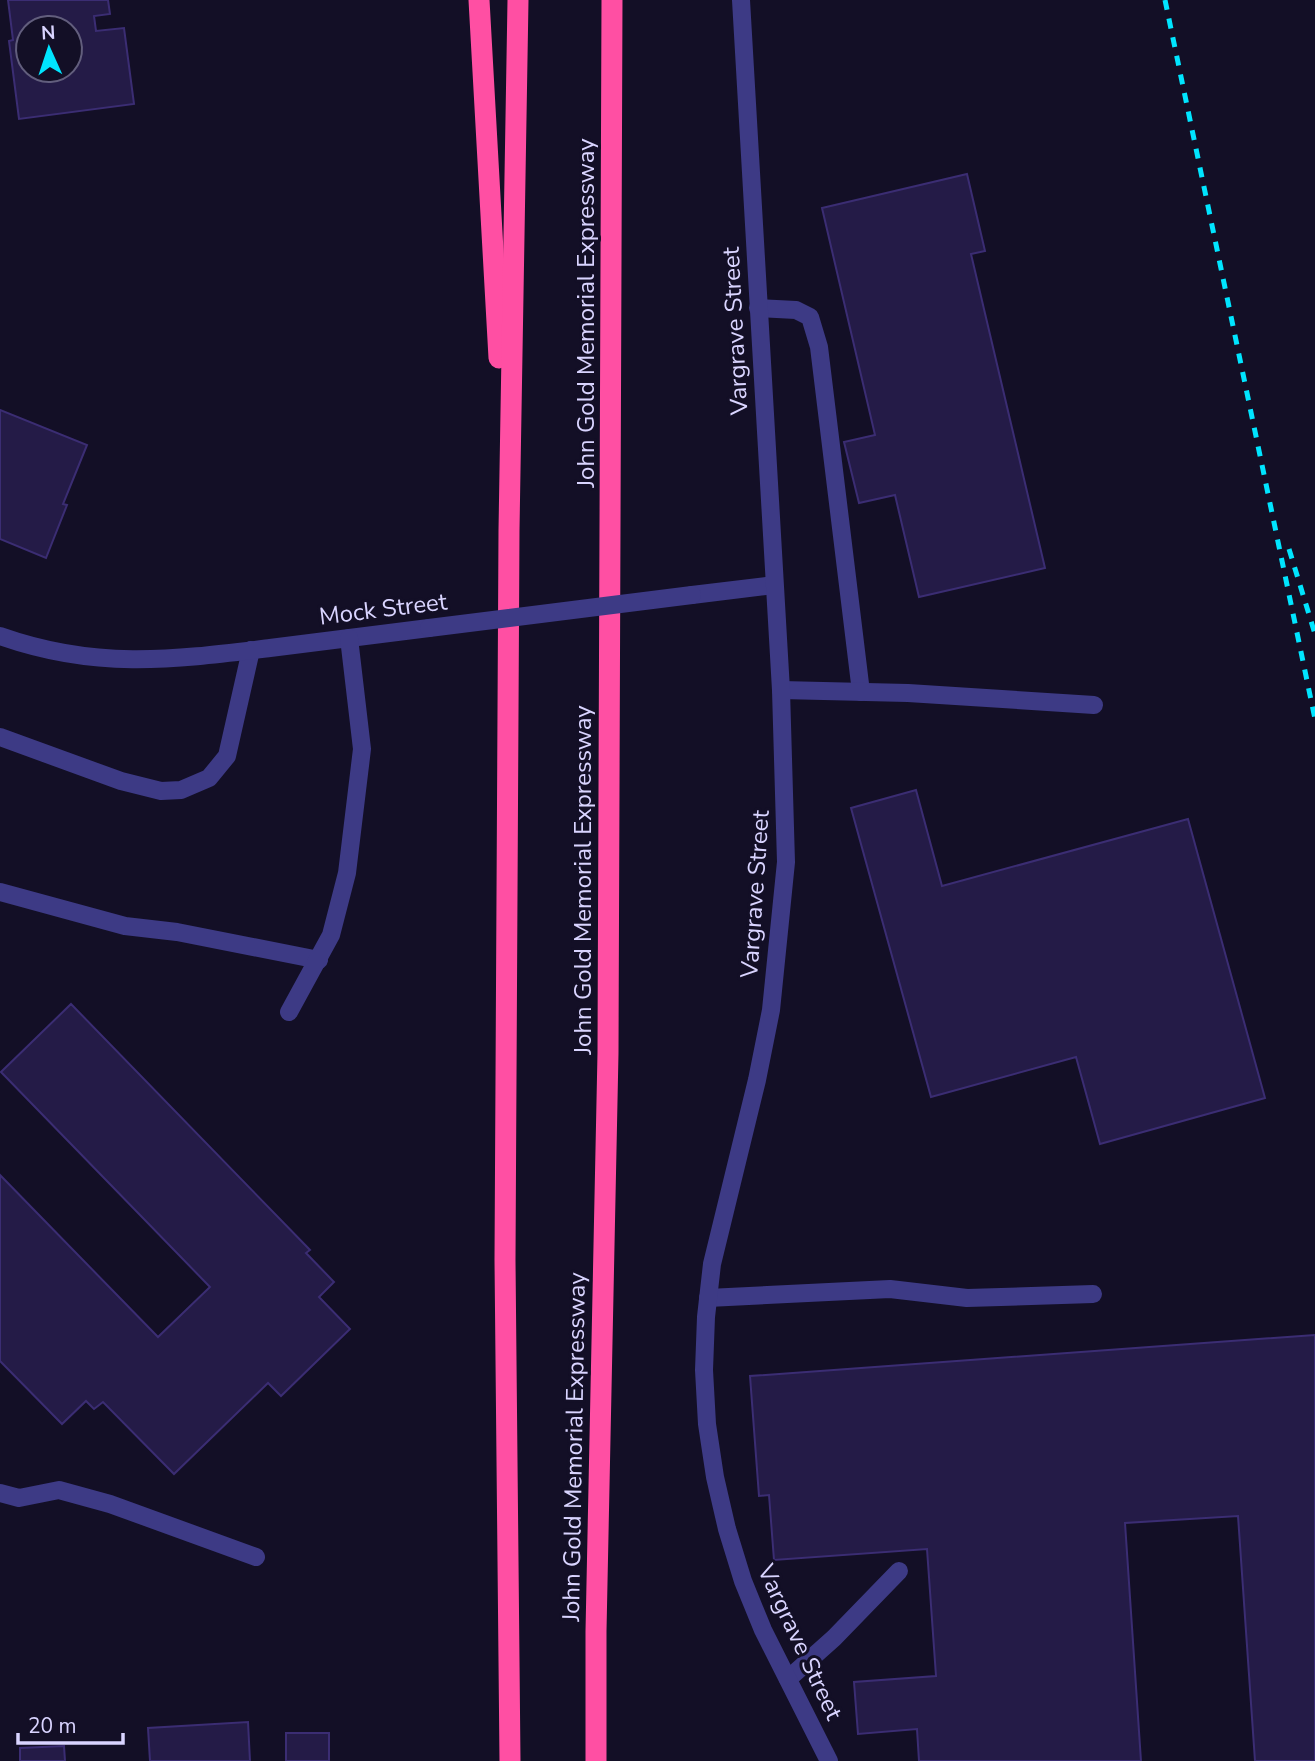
<svg xmlns="http://www.w3.org/2000/svg" width="1315" height="1761" font-family="'Nunito Sans',sans-serif">
	<style>
		.building { fill: #241b47; stroke: #3b2d73; stroke-width: 2; fill-rule: evenodd }
		.lines { fill: none; stroke-linecap: round; stroke-linejoin: round }
		.service { stroke: #3d3a85; stroke-width: 18 }
		.minor { stroke: #3d3a85; stroke-width: 18 }
		.tertiary { stroke: #3d3a85; stroke-width: 18 }
		.motorway { stroke: #ff4fa3; stroke-width: 21 }
		.rail { stroke: #00e5ff; stroke-width: 5; stroke-dasharray: 10 9; stroke-linecap: butt }
		.minor-bridge { stroke: #3d3a85; stroke-width: 18 }
		.labels { text-anchor: middle; stroke-width: 6; stroke-linejoin: round; paint-order: stroke }
		.street-label { font-size: 24px; fill: #d9d4ff; stroke: #130f26 }
	</style>
	<rect width="100%" height="100%" fill="#130f26"/>
	<g class="building">
		<path d="M8,0H108L110,14L94,16L96,31L124,28L134,104L19,119L9,41L13,40ZM28,28H70V70H28Z"/>
		<polygon points="967,174 985,251 971,254 1045,568 919,597 895,495 859,503 844,442 875,435 822,208"/>
		<polygon points="0,410 87,445 63,504 67,505 46,558 0,539"/>
		<polygon points="916,790 942,886 1188,819 1265,1098 1100,1144 1076,1057 931,1097 851,808"/>
		<polygon points="71,1004 310,1250 306,1253 334,1282 319,1297 350,1329 281,1396 268,1383 174,1474 103,1402 94,1409 86,1401 62,1424 0,1361 0,1175 158,1337 210,1287 1,1072"/>
		<polygon points="1315,1335 1315,1761 1255,1761 1238,1516 1125,1523 1141,1761 919,1761 917,1729 858,1734 854,1682 936,1676 927,1549 774,1560 769,1495 759,1496 750,1376"/>
		<polygon points="248,1722 250,1761 150,1761 148,1728"/>
		<rect x="286" y="1733" width="43" height="28"/>
		<polygon points="64,1746 65,1761 20,1761 20,1748"/>
	</g>
	<g class="lines">
		<g class="service">
			<polyline points="758,308 796,310 810,317 819,347 861,692"/>
			<polyline points="781,690 908,693 1094,705"/>
			<polyline points="0,737 121,781 161,791 181,790 209,778 227,756 251,650"/>
			<polyline points="0,892 125,926 177,932 319,960"/>
			<polyline points="708,1298 890,1289 967,1298 1093,1294"/>
			<polyline points="0,1493 19,1498 59,1490 110,1504 256,1557"/>
			<polyline points="788,1679 834,1638 899,1571"/>
		</g>
		<g class="minor">
			<polyline points="692,595 774,585"/>
			<path d="M0,636C96,670 172,660 270,648C323,641 376,635 429,628"/>
			<polyline points="289,1012 331,935 347,873 362,749 349,638"/>
		</g>
		<polyline class="tertiary" points="741,0 781,690 786,862 771,1010 757,1080 712,1264 706,1317 704,1370 707,1424 715,1477 727,1529 743,1581 763,1630 829,1761"/>
		<g class="motorway">
			<polyline points="479,0 499,358"/>
			<polyline points="510,1761 505,1260 509,530 518,0"/>
			<polyline points="596,1761 596,1631 608,1053 612,0"/>
		</g>
		<g class="rail">
			<polyline points="1165,0 1315,719"/>
			<polyline points="1289,549 1315,634"/>
		</g>
		<polyline class="minor-bridge" points="429,628 692,595"/>
	</g>
	<g class="labels">
		<g class="street-label">
			<text transform="translate(586 313) rotate(-90)" y="8">John Gold Memorial Expressway</text>
			<text transform="translate(735 331) rotate(-93)" y="8">Vargrave Street</text>
			<text transform="translate(383 609) rotate(-7)" y="8">Mock Street</text>
			<text transform="translate(583 880) rotate(-90)" y="8">John Gold Memorial Expressway</text>
			<text transform="translate(755 894) rotate(-86)" y="8">Vargrave Street</text>
			<text transform="translate(574 1447) rotate(-89)" y="8">John Gold Memorial Expressway</text>
			<text transform="translate(800 1642) rotate(65)" y="8">Vargrave Street</text>
		</g>
	</g>
	<g transform="translate(49 49) rotate(357)"><circle r="33" fill="#130f26" stroke="#625e7d" stroke-width="2"/>
	<path d="M0-5L12 26L0 18L-12 26Z" fill="#00e5ff"/>
	<text y="-10" font-size="19" font-weight="bold" text-anchor="middle" fill="#d9d4ff">N</text>
	</g>
	<path d="M18 1733v10h105v-10" fill="none" stroke="#d9d4ff" stroke-width="3.5"/>
	<text x="28" y="1733" font-size="21" fill="#d9d4ff" stroke="#130f26" stroke-width="5" paint-order="stroke">20 m</text>
</svg>
